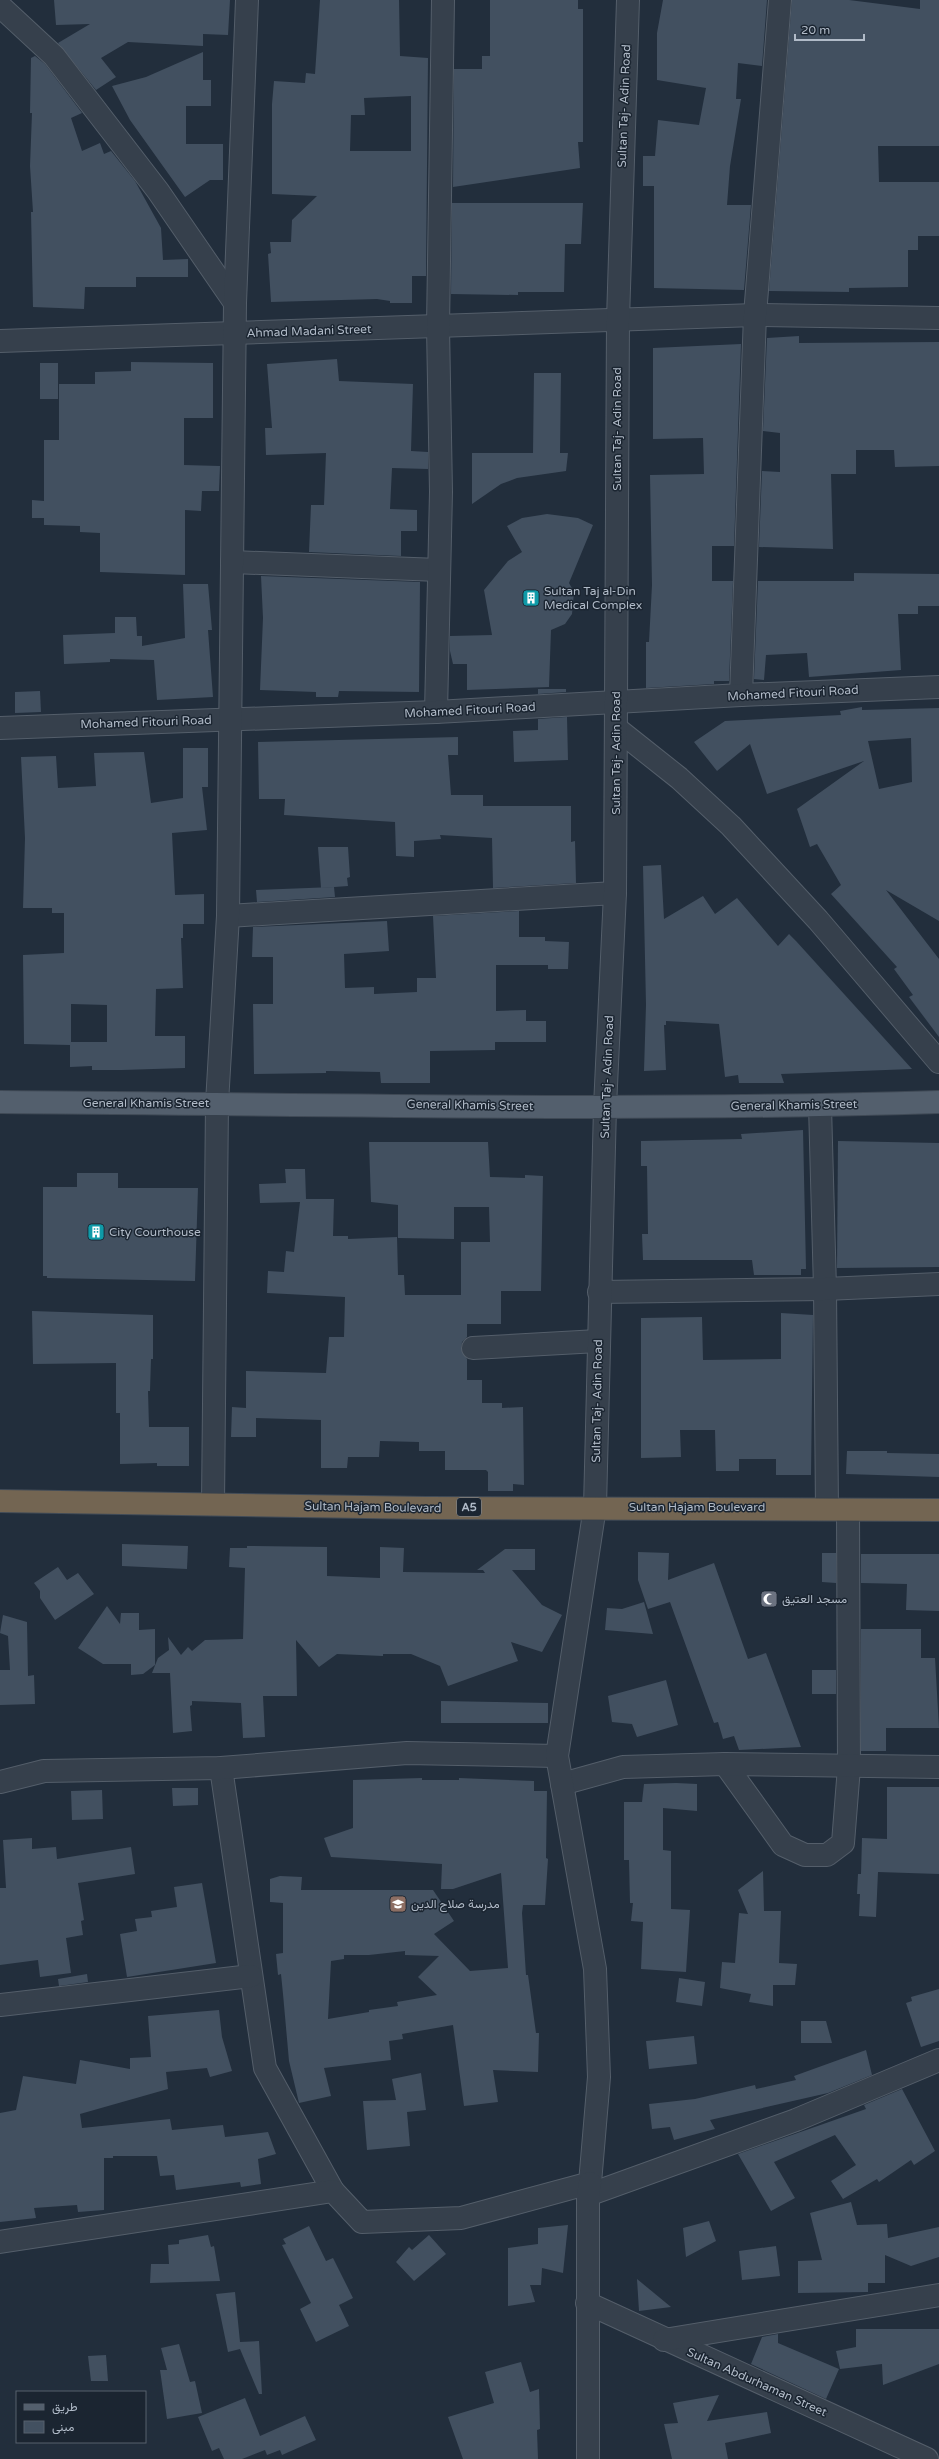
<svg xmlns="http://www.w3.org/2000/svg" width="939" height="2459" font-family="'Varela Round',Vazirmatn,sans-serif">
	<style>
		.building { fill: #425060; fill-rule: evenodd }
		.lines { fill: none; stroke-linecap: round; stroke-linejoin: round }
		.minor-casing { stroke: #545e6a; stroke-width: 24 }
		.major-casing { stroke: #3f4955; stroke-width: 24 }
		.highway-casing { stroke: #414b57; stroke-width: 24 }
		.minor { stroke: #36404c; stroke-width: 22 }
		.major { stroke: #535f6d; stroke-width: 22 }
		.highway { stroke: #736552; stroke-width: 22 }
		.labels { text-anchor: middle; stroke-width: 3; stroke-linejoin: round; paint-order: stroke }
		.shield { fill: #1b2531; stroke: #848e9b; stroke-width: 1 }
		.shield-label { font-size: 11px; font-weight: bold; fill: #b1bbc8 }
		.street-label { font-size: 12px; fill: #b1bbc8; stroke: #1b2531 }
		.poi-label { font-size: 12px; fill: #b1bbc8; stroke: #1b2531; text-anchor: start }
	</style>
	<rect width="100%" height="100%" fill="#222e3c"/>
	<g class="building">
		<polygon points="54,0 230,0 228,35 203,34 203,46 128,42 101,58 116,77 96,90 58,43 90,24 56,25"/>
		<path d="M320,0H399L400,56L428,58L426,276H412V303H390V301L377,299L271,302L268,254L271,253L270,242H291L292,220L317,196L272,194V104L274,81L305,83L306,73L315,74ZM411,96V151H350L351,115H365L364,98Z"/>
		<polygon points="490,0 578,0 578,9 583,9 583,142 578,142 580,168 453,187 454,69 482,69 482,56 490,56"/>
		<polygon points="663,0 767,0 762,66 738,63 736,99 741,99 730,166 727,205 751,205 744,290 654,288 654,186 643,186 643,156 655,156 658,120 699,125 706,88 657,80 657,33"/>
		<polygon points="792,0 849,0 920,9 920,0 939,0 939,146 878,146 879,182 939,182 939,236 918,236 918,250 908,250 908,287 849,288 849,292 769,291"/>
		<polygon points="203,52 203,80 211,80 211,106 186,106 186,144 223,144 223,180 210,180 185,197 130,120 112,86 146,77"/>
		<polygon points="35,56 45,64 82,113 71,118 82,151 100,143 104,154 111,151 135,181 161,228 163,260 188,259 188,277 136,277 136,287 85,287 84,309 33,307 31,212 33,212 30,166 32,113 30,113 31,58"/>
		<polygon points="452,203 583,203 581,244 565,244 564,292 518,292 518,295 451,294"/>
		<polygon points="799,336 799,343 939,342 939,466 895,467 894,450 856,450 856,474 831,474 833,549 759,547 762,471 780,472 780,433 763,431 767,338"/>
		<polygon points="741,344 734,546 712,546 712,581 733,581 729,681 714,681 714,684 646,688 646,642 649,642 652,585 650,475 704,474 703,438 653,439 653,348"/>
		<polygon points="337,359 339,381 413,384 411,451 428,452 428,469 392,468 390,509 417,510 417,531 401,531 401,556 309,552 311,505 324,505 326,453 266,455 265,428 272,428 267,364"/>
		<polygon points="131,362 213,363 213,418 184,418 184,465 220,466 219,491 202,491 201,511 185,510 185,575 100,572 100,533 80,532 80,526 44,525 44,518 32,518 32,500 44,501 44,440 59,440 59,384 95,384 95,372 131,371"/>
		<rect x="40" y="363" width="18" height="36"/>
		<polygon points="534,373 561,373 560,453 568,453 566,471 517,478 501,484 472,504 472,453 533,453"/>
		<polygon points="547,514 578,518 593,525 569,583 574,592 572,614 565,624 551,630 549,687 467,690 467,664 453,664 450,651 450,636 492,635 484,590 508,561 522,552 507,526 522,518"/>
		<polygon points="854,573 939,574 939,606 918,606 918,614 898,614 901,670 809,677 807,653 766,655 764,680 754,679 758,581 854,581"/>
		<polygon points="261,576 420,582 419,692 339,691 338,697 316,697 316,692 260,690 263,618"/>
		<polygon points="183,584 208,584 212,630 208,630 213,697 157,700 154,660 110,659 110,662 64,664 63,635 115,633 115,617 136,617 137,636 142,636 142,646 185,638"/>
		<polygon points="538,689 566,689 566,692 538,694"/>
		<polygon points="40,691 41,712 15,713 15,692"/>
		<path d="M862,707V710L939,708V921L886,890L939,959V1037L909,997L913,995L894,969L897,967L831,894L841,885L817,844L810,847L797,809L864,761L767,794L750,744L717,771L694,742L725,721L841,715L840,711ZM911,738L912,782L879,789L868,741Z"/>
		<polygon points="567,717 568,760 514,762 513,731 538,730 538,719"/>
		<polygon points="458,737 458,755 448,755 451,795 483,795 483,806 571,806 571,842 575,841 576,883 493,888 492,838 440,835 441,839 414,841 414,857 396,856 395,822 284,815 285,799 259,799 258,742"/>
		<path d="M183,748H208V787H202L207,830L172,833L175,895L204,894V924H183V938H181L183,988L156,989L155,1036H185V1068L122,1070H92V1066L70,1067V1045L24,1044L23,955L64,953V913H52V908H23L25,838L21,757L56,756L58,788L96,786L94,753L144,752L151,803L183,798ZM71,1004L107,1005V1042H71Z"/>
		<polygon points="318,847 348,847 350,877 347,878 348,886 321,888"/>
		<polygon points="661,865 664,919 703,896 715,914 737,898 778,946 789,934 796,941 912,1069 781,1074 784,1083 739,1083 738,1075 725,1077 719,1024 666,1021 666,1025 664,1025 666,1070 644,1071 646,1005 643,866"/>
		<polygon points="334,887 335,897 257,902 256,890"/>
		<polygon points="519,911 519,937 545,937 545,941 569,942 568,969 548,969 548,965 496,965 496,1011 526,1010 526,1021 546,1021 546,1042 495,1042 495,1050 430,1051 430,1083 381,1083 380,1072 326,1071 326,1073 254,1074 253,1004 273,1004 273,957 252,957 253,927 387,921 389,951 344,954 345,988 374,987 374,994 417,992 417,978 436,978 433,916"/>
		<polygon points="803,1130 806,1269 801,1269 801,1275 754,1275 752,1260 643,1260 642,1234 648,1234 647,1166 641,1166 641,1141 742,1139 741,1134"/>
		<polygon points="838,1141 939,1143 939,1267 837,1268"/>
		<polygon points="369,1142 488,1142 490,1177 525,1178 525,1175 543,1176 541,1291 501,1291 501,1324 467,1324 467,1337 462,1342 461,1348 467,1359 467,1380 482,1380 482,1403 502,1403 502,1408 523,1407 524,1485 513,1484 513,1491 488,1491 488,1472 486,1470 445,1470 445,1451 419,1451 419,1442 380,1441 379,1457 348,1457 347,1468 321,1468 321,1420 256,1418 256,1437 231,1437 232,1407 246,1408 246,1371 326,1373 329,1337 344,1337 345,1297 267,1293 268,1271 284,1272 286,1251 294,1252 300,1202 260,1203 259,1184 286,1183 285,1169 305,1169 306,1199 334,1199 333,1236 348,1236 348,1239 397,1237 398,1275 404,1275 405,1295 461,1295 461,1242 490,1242 489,1207 454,1207 454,1239 398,1238 398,1205 371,1202"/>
		<polygon points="77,1173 118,1173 118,1188 198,1188 195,1281 47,1278 47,1276 43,1276 43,1187 77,1187"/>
		<polygon points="32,1311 153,1315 153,1359 151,1359 150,1391 148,1391 149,1427 189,1427 189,1466 157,1466 157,1463 120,1464 120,1413 116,1413 116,1363 33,1364"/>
		<polygon points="781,1313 813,1315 811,1475 776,1475 776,1459 739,1459 739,1471 716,1471 715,1430 680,1430 681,1457 641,1458 641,1318 702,1317 703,1360 781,1359"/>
		<polygon points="847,1451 887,1451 887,1453 939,1454 939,1477 846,1474"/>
		<polygon points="122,1544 188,1546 187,1569 122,1566"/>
		<polygon points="247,1546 327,1547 327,1576 380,1578 380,1547 404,1548 403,1572 485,1573 483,1570 477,1570 505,1549 535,1549 535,1570 512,1570 542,1605 562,1615 542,1652 511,1642 518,1661 448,1686 440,1666 411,1654 383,1654 383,1656 337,1654 319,1667 296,1640 297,1696 263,1696 265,1737 243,1738 241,1703 192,1701 192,1705 190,1706 192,1731 173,1733 170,1673 152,1673 158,1658 169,1650 168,1637 181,1655 188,1647 192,1651 205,1640 243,1639 245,1568 229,1567 230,1548 247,1548"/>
		<polygon points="638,1552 669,1553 668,1580 714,1563 748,1659 766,1653 801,1747 739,1750 734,1736 723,1739 718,1722 714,1723 670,1602 648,1609 638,1580"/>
		<polygon points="822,1553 836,1553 836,1583 822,1582"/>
		<polygon points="861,1554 939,1554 939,1611 906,1610 907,1584 861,1583"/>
		<polygon points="58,1567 67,1580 78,1573 94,1594 55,1620 40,1598 40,1591 34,1583"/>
		<polygon points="644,1602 653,1634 605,1630 607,1608 622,1609"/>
		<polygon points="107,1606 120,1624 121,1613 139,1613 139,1630 155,1629 155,1665 143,1674 131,1675 131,1664 103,1664 78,1648"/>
		<polygon points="3,1615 27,1622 28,1676 34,1675 35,1704 0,1705 0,1670 10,1670 8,1636 0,1633"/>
		<polygon points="861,1629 921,1629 921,1658 935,1658 939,1728 886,1728 886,1751 861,1751"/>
		<rect x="812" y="1670" width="24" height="24"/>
		<polygon points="666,1680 678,1725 637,1737 632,1724 612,1722 608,1696"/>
		<polygon points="441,1701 548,1703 548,1723 441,1723"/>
		<path d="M422,1778V1780H459V1778L534,1781V1791H547L546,1858L548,1859L545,1905H523L522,1913L526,1975H528L536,2033H539L538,2072L493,2070L498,2102L464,2106L453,2025L402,2034L403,2039L389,2041L391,2060L324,2068L331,2096L299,2103L289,2061L283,1994L281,1974L278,1975L276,1954L283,1953V1903L270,1902V1879L280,1876L302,1877L301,1890H433L454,1921L434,1934L470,1971L508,1968L501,1873L453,1889H441L442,1864L331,1857L324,1838L353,1828V1780ZM405,1951V1955L439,1956L418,1977L437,1995L397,2002L398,2006L369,2010V2012L328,2019L331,1961L344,1959V1955H369Z"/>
		<polygon points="676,1783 697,1784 697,1811 663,1808 663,1850 671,1851 671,1909 690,1910 686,1972 641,1969 643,1922 631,1921 633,1903 630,1903 629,1860 624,1860 624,1802 642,1802 644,1784"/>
		<polygon points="887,1787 939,1787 939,1874 878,1872 876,1917 859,1916 860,1894 857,1894 858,1874 861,1874 862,1838 887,1839"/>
		<polygon points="172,1788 198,1788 198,1805 173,1806"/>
		<polygon points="102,1790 103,1819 72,1820 71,1791"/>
		<polygon points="32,1838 32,1849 56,1847 57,1859 131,1847 135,1874 78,1883 84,1920 81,1921 83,1935 66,1938 71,1973 40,1977 38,1960 0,1965 0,1888 6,1888 3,1840"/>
		<polygon points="763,1871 764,1911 781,1911 779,1963 797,1964 795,1985 773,1985 773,2006 749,2002 751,1994 720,1988 722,1962 735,1963 739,1913 748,1914 738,1890"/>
		<polygon points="202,1883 216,1963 127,1977 120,1934 137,1931 135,1919 152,1917 151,1911 177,1907 174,1887"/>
		<polygon points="87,1974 88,1982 59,1986 58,1979"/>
		<polygon points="679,1978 705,1982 702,2006 676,2002"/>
		<polygon points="939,1989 939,2041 921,2047 906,2003 912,2001 911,1997"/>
		<polygon points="219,2010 222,2037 232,2071 210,2077 207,2068 166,2072 168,2089 80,2114 82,2128 170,2119 172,2130 223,2125 225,2137 268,2132 276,2154 258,2159 261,2184 241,2187 240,2182 176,2190 174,2175 160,2176 157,2156 113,2156 113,2158 104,2158 104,2210 78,2212 77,2205 34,2208 36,2218 0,2222 0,2113 16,2110 23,2076 76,2084 80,2060 130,2069 130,2058 151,2057 148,2016"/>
		<polygon points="801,2021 826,2021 832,2043 801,2043"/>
		<polygon points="694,2036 697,2064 649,2069 646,2041"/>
		<polygon points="866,2050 872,2075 828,2093 710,2120 715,2129 674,2140 670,2127 652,2129 649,2104 695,2099 755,2085 756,2089 796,2080 794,2076"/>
		<polygon points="421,2073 426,2110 407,2112 410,2146 367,2150 363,2101 396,2100 392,2079"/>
		<polygon points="902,2089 935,2151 914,2165 911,2160 879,2182 877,2179 843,2199 831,2181 856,2165 835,2135 774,2162 795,2198 771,2211 738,2154 866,2109 864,2105"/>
		<polygon points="851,2202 857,2225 887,2224 888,2238 939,2227 939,2257 911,2266 885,2255 885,2283 868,2283 868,2292 798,2293 798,2261 822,2260 810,2213"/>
		<polygon points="709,2221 716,2241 686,2257 683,2228"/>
		<polygon points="568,2225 563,2273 542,2268 541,2285 530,2285 535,2302 508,2306 508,2248 538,2244 538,2228"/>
		<polygon points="309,2226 326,2261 333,2258 353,2298 339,2305 349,2326 316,2342 300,2309 311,2303 282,2245 286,2244 283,2239"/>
		<polygon points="208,2235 211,2247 214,2246 220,2281 150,2283 151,2264 169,2264 168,2245 179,2244 179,2240"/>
		<polygon points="429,2235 446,2254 414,2281 396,2262 409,2247 412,2250"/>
		<polygon points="776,2246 780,2276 742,2280 739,2251"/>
		<polygon points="637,2279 671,2307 639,2311"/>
		<polygon points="235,2292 240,2342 259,2341 262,2394 259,2394 240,2349 228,2352 216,2294"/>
		<polygon points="856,2329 939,2329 939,2364 883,2385 882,2364 840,2369 836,2351 856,2347"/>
		<polygon points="778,2334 778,2343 839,2369 826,2399 751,2364 762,2337"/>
		<polygon points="179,2344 190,2382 195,2381 202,2413 167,2419 160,2370 167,2370 161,2348"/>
		<polygon points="106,2355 108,2381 91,2381 88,2356"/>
		<polygon points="521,2362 530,2392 539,2389 540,2429 537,2430 538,2459 463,2459 448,2417 494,2403 485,2372"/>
		<polygon points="719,2395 707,2421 767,2412 771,2433 725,2443 728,2459 672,2459 664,2424 678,2423 673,2403"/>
		<polygon points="245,2398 260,2436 305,2416 316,2440 282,2455 280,2450 267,2455 265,2450 242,2459 224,2459 219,2448 212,2451 198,2417"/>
	</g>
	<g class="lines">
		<g class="minor-casing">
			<g id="minor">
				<polyline points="0,6 54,56 158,191 235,303"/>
				<polyline points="0,341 755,315 939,318"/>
				<polyline points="232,562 439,570"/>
				<polyline points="741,695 755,315 780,0"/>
				<polyline points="436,712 441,492 438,327 443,0"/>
				<polyline points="0,728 436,712 741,695 939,687"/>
				<polyline points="616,728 679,778 731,826 818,920 939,1062"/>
				<polyline points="228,916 615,893"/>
				<polyline points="820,1106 825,1289 827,1509"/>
				<polyline points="599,1292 825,1289 939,1284"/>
				<polyline points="473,1348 598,1341"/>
				<polyline points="213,1504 217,1103 228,916 235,303 247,0"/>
				<polyline points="725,1764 783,1845 805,1855 827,1855 843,1843 849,1767 848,1510"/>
				<polyline points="221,1768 265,2068 333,2191"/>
				<polyline points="0,1782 44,1771 221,1768 407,1753 557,1756"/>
				<polyline points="562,1784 623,1767 725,1764 939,1767"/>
				<polyline points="0,2005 251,1976"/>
				<polyline points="588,2195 796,2120 939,2060"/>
				<polyline points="0,2242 333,2191 362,2222 461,2218 590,2183 599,2077 595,1969 557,1756 595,1507 605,1107 615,893 618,320 628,0"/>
				<polyline points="587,2303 927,2459"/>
				<polyline points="664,2340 939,2295"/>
				<polyline points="588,2459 588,2195 590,2183"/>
			</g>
		</g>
		<g class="major-casing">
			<path id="major" d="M0,1102C313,1104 626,1112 939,1102"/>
		</g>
		<g class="highway-casing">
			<polyline id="highway" points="0,1501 426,1508 939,1510"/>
		</g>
		<use href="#minor" class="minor"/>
		<use href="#major" class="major"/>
		<use href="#highway" class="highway"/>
	</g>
	<defs>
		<g id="building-square" transform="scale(0.9)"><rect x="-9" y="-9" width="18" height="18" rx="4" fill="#0f9aa8" stroke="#1b2531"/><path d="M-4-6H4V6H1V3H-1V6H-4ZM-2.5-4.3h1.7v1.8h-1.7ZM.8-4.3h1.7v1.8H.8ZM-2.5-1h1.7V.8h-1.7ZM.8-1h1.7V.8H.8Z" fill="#fff"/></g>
		<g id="mosque-square" transform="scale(0.9)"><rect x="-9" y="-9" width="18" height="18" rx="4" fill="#6b7280" stroke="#1b2531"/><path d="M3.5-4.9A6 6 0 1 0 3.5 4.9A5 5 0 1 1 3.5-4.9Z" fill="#fff"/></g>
		<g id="school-square" transform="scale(0.9)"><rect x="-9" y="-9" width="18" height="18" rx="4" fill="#8d6e63" stroke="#1b2531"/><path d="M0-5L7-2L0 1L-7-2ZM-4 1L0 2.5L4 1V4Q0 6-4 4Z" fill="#fff"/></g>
	</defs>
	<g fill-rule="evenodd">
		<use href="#building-square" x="531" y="598"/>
		<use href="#building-square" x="96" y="1232"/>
		<use href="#mosque-square" x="769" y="1599"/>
		<use href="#school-square" x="398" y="1904"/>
	</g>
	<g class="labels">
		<rect class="shield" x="457" y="1498" width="24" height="18" rx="3"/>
		<g class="shield-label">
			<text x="469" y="1511">A5</text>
		</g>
		<g class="street-label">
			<text transform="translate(624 106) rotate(-88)" y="4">Sultan Taj- Adin Road</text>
			<text transform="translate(309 331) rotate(-2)" y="4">Ahmad Madani Street</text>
			<text transform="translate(617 429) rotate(-90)" y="4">Sultan Taj- Adin Road</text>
			<text transform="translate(793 693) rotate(-3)" y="4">Mohamed Fitouri Road</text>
			<text transform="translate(470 710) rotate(-3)" y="4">Mohamed Fitouri Road</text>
			<text transform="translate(146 722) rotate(-2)" y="4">Mohamed Fitouri Road</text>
			<text transform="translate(616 753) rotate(-90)" y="4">Sultan Taj- Adin Road</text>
			<text transform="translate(607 1077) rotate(-88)" y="4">Sultan Taj- Adin Road</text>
			<text x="146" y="1107">General Khamis Street</text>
			<text transform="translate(470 1105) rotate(1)" y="4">General Khamis Street</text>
			<text transform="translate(794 1105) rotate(-1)" y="4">General Khamis Street</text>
			<text transform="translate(597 1401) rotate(-89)" y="4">Sultan Taj- Adin Road</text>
			<text transform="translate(373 1507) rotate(1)" y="4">Sultan Hajam Boulevard</text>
			<text x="697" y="1511">Sultan Hajam Boulevard</text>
			<text transform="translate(757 2382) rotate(24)" y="4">Sultan Abdurhaman Street</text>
		</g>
		<g class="poi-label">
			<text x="544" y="595">Sultan Taj al-Din<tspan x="544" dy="14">Medical Complex</tspan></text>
			<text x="109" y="1236">City Courthouse</text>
			<text x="782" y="1603">مسجد العتيق</text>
			<text x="411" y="1908">مدرسة صلاح الدين</text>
		</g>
	</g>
	<rect x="16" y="2391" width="130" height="52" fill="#1b2531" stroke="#57616d"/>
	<rect x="24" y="2404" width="20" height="6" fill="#535f6d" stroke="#57616d"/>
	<text x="52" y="2411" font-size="12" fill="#b1bbc8">طريق</text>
	<rect x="24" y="2421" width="20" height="12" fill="#425060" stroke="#57616d"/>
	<text x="52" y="2431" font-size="12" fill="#b1bbc8">مبنى</text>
	<path d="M795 34v6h69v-6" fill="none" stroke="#b1bbc8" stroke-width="2"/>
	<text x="801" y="34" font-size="12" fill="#b1bbc8" stroke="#1b2531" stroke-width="3" paint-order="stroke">20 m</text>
</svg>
